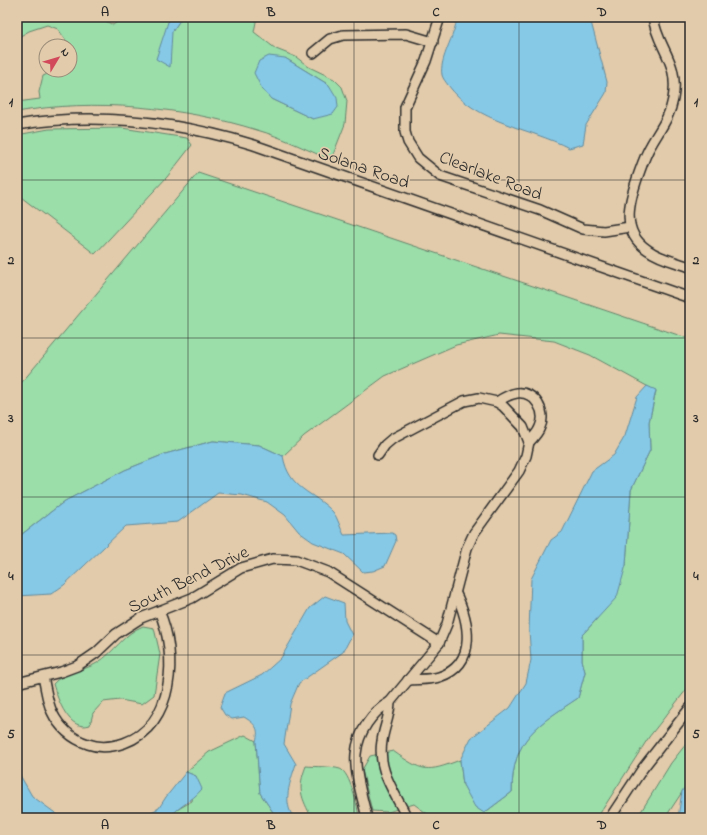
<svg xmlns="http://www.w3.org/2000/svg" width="707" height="835" font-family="'Indie Flower',sans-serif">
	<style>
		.green { fill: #9bdeaa; stroke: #63846a; fill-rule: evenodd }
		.water { fill: #86c9e7; stroke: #628a9c }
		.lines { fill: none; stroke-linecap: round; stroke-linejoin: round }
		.minor-casing { stroke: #2b2b2b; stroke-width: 12 }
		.minor { stroke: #e2cbab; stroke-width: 9 }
		.grid { fill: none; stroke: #2b2b2b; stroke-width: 1; stroke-opacity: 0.55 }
		.labels { text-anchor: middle; stroke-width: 3.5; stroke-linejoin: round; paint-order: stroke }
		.street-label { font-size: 18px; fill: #2b2b2b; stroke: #e2cbab }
		.neatline { fill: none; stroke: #2b2b2b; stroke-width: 1.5 }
		.grid-label { font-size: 13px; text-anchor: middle; font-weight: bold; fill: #2b2b2b }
	</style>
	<rect width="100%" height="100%" fill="#e2cbab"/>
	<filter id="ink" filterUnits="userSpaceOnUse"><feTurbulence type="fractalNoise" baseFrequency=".025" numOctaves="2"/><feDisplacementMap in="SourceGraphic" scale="8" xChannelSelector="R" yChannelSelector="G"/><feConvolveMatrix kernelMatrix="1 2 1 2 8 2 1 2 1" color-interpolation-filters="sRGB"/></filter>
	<g filter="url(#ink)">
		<g class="green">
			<path d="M17,17H98L113,25L124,17H172L168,22L172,32L182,17H257L254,32L276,49L296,57L309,67L334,79L342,87L347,101L345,124L331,160C307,150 282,137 257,130C184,107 93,98 17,112V102L40,99L39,92L43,76L52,72L60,75L66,70H70L75,53L58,29L47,25L29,31L17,38ZM285,58L329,85L313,119L271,99Z"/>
			<polygon points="122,128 187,138 192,145 167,177 95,254 17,194 17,135 49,129"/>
			<path d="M198,173L690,339V685L649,737L597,818H433L414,804L388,812L372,811L362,770L370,756L393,751C423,772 426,773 460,760L463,785L484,813L512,792C512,738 537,725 578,698L585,672L582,660V635L596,620L626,565L631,490L650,450L649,422L656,391L590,355L554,341L499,335L456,345L385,376L304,436L283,456L259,445L213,441L165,454L125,470L65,501L17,538V388Z"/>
			<path d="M143,626L154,628L160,654L154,695L142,704L120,700L103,702L93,713L90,725C69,732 58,700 53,684C63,672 84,671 97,663C115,652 123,634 143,626Z"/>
			<polygon points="245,735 256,741 260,793 277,818 169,818 175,811 192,801 196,776 186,772 209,752"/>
			<polygon points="690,739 690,780 665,818 637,818 671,763"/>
			<path d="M306,766C316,767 330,766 340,769C350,772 358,808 359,818H312C301,797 297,789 306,766Z"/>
		</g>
		<g class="water">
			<polygon points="172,17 182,17 172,32 170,67 156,59 168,22"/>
			<path d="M457,17H586L591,22L607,82L606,93L586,125L583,144L569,148C530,128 476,123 448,85C446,82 443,79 442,75C439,58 455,37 457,17Z"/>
			<polygon points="269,56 285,58 329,85 337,98 338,107 333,114 313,119 271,99 262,89 254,73 259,61"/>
			<path d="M647,386L656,390L649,422L650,450L631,490L626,565L617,597L582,635V660L585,672L578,698C538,725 512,738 512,792L484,813L475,807L463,785L460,760L471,738L510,708L526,683L531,660L529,630L531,579L551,540L562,532L592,471L614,455L625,436L637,397Z"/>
			<path d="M213,441L259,445L283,456C289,490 313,491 333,512C338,518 340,528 344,535L392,533L395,535L396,541L385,566L373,571L363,572L344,554L313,542L299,532L285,515L267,502L242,495L218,493L178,522L126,526L64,585L51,594L17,596V538L65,501L125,470L165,454Z"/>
			<path d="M325,596L344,603L345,621L352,635L343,652L299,683L290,704L284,744L296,764C290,782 282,802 294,818H277L260,793L256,741C260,728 255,724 244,717L232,719L225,715L220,707L225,693L262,675L281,658L310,608Z"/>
			<polygon points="17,770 32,796 62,818 22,818 17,816"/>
			<path d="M186,772L196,776L202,789C191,802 179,806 169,818H140L159,808L166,797Z"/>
			<polygon points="690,780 690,818 678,818 682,791"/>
		</g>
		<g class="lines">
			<g class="minor-casing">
				<g id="minor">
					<polyline points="440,17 426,61 405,107 405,132 408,142 418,158 440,176 540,210 583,229 604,231 630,227"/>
					<path d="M653,17C657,48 680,61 673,99C670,117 660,129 651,145C645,155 642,165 638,176C629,202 620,232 648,250C660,259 676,262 690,267"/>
					<polyline points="313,53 330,39 343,35 406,34 433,42"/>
					<path d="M17,125C96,112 178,122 254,145L690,298"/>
					<path d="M497,402C503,398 509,394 517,393C535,391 547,412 540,427C538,433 533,438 529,442"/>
					<polyline points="378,455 385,445 392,439 464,401 479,398 497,402 503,406 523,427 529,442 526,456 519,471 474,533 467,548 447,624 439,643 390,702"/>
					<path d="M43,677C46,689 47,701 52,712C59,727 72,739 88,744C99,748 112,747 124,743C175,725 178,653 159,611"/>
					<path d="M408,680C418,679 430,680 439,677C479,664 469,620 455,592"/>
					<polyline points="17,683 61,672 77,666 96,653 116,634 141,618 192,598 241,568 273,559 296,560 328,572 439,643"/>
					<path d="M367,818C363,800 354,772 356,754C358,732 372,712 390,702C390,716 384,727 382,741C377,771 395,792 407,818"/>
					<polyline points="610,818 643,768 690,708"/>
				</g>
			</g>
			<use href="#minor" class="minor"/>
		</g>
	</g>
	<path class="grid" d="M188,17V818M354,17V818M519,17V818M17,180H690M17,338H690M17,497H690M17,655H690"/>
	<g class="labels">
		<g class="street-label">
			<text transform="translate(364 167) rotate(19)" y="6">Solana Road</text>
			<text transform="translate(491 175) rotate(21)" y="6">Clearlake Road</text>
			<text transform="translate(188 579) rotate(-26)" y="6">South Bend Drive</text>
		</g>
	</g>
	<rect width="707" height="835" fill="none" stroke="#e2cbab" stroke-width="44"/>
	<g transform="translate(58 58) rotate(52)"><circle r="19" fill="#e2cbab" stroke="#998b78"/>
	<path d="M0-3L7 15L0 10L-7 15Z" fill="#d1495b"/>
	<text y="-6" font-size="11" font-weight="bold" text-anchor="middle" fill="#2b2b2b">N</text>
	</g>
	<rect x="22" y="22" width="663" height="791" class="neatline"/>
	<g class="grid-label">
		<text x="105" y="16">A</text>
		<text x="271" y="16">B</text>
		<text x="436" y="16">C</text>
		<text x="602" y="16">D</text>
		<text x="11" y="106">1</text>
		<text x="696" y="106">1</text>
		<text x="11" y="264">2</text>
		<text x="696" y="264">2</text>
		<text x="11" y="422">3</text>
		<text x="696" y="422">3</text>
		<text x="11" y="580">4</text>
		<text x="696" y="580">4</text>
		<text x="11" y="738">5</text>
		<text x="696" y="738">5</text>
		<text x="105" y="829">A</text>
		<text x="271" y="829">B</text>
		<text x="436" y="829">C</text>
		<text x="602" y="829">D</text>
	</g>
</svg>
